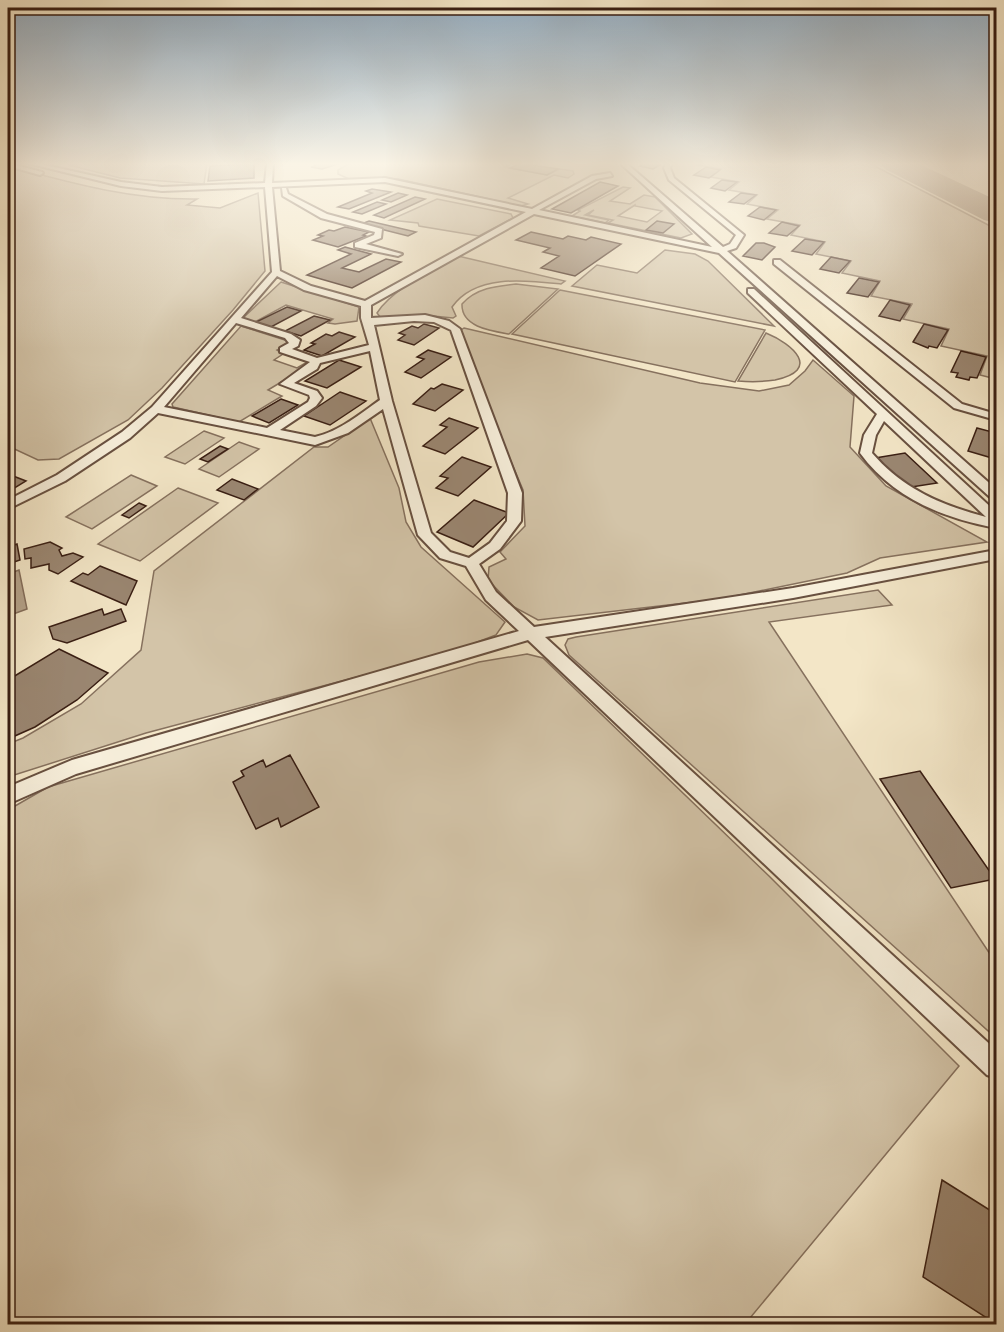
<svg xmlns="http://www.w3.org/2000/svg" width="1004" height="1332" font-family="Cardo,serif">
	<style>
		.green { fill: #d3c4a8; stroke: #86715e; stroke-width: 1.5; fill-rule: evenodd }
		.water { fill: #b4a28a; stroke: #836d5a; stroke-width: 1.5 }
		.lines { fill: none; stroke-linecap: round; stroke-linejoin: round }
		.taxiway { fill: #96826d; fill-rule: evenodd }
		.building { fill: #9a8671; stroke: #391e13; stroke-width: 1.5 }
		.lane-casing { stroke: #685040; stroke-width: 4 }
		.lane { fill: #f7efdb; fill-rule: evenodd }
	</style>
	<rect width="100%" height="100%" fill="#f3e6c7"/>
	<filter id="stains"><feTurbulence type="fractalNoise" baseFrequency=".00333" numOctaves="4"/><feColorMatrix values="0 0 0 0 .2 0 0 0 0 .09 0 0 0 0 .02 0 0 0 .5 -.17"/></filter>
	<radialGradient id="worn" r=".72"><stop offset=".6" stop-color="#630" stop-opacity="0"/><stop offset="1" stop-color="#630" stop-opacity=".3"/></radialGradient>
	<g class="green">
		<polygon points="79,163 207,163 204,184 120,178 69,165"/>
		<polygon points="350,163 514,163 505,167 547,175 560,169 573,171 574,174 568,178 554,175 508,198 528,204 521,206 398,179 349,179 338,174 338,170"/>
		<polygon points="701,163 869,163 996,229 996,379 980,375 987,356 941,346 949,329 903,319 912,304 871,296 880,281 842,273 851,261 816,254 825,242 791,235 800,225 767,219 778,210 747,204 757,195 729,190 739,182 711,177 721,169 697,165"/>
		<path d="M8,166C71,183 131,200 197,199L187,205L220,208L258,193L265,271L233,310L162,388L128,420L59,459L38,460L8,446Z"/>
		<path d="M623,187L630,188L610,201L630,204L644,195L655,197L692,234L681,238L608,223L613,220L588,215L594,210L585,215L609,220L605,223L572,216L580,211L578,210ZM635,205V206L662,211L647,222L618,216Z"/>
		<polygon points="437,199 511,214 513,218 479,236 419,226 418,223 390,220"/>
		<polygon points="665,250 695,254 708,261 774,326 572,286 597,265 637,273"/>
		<path d="M458,256L565,281L561,284C525,280 475,274 452,307L456,316L453,318L433,316L381,318L377,313C392,289 434,270 458,256Z"/>
		<polygon points="281,282 359,307 357,321 335,324 328,323 333,319 286,305 255,322 243,318"/>
		<path d="M516,284L558,289L509,334C491,331 461,327 462,304C476,288 496,286 516,284Z"/>
		<polygon points="560,290 765,330 735,382 512,334"/>
		<polygon points="241,326 288,341 289,344 277,350 283,354 274,360 297,368 307,362 311,364 268,390 282,396 239,422 173,407 172,404"/>
		<polygon points="464,328 700,383 759,391 789,385 805,371 813,360 854,396 850,447 886,486 987,542 880,558 847,573 720,599 538,620 514,607 488,580 489,567 506,559 500,552 525,526 523,490 485,400 461,330"/>
		<path d="M766,333C793,344 822,370 775,380C762,382 750,382 738,381Z"/>
		<polygon points="370,418 399,488 406,522 421,547 505,622 496,635 451,652 146,733 8,777 8,744 23,738 81,704 141,650 154,571 314,447 328,447"/>
		<polygon points="204,431 224,438 185,464 165,457"/>
		<polygon points="239,442 259,449 219,477 199,469"/>
		<polygon points="131,475 157,486 92,529 66,517"/>
		<polygon points="178,488 218,503 140,561 98,544"/>
		<polygon points="878,590 892,605 769,622 996,963 996,1038 569,655 565,645 568,639 576,637"/>
		<polygon points="527,654 543,658 769,876 959,1066 745,1324 8,1324 8,810 48,787 479,662"/>
	</g>
	<polygon class="water" points="19,570 27,609 8,616 8,574"/>
	<g class="lines">
		<polygon class="taxiway" points="880,163 917,163 996,200 996,223 984,220 885,169"/>
	</g>
	<g class="building">
		<polygon points="323,163 341,163 322,169 311,167"/>
		<polygon points="521,163 537,163 532,165 558,169 547,175 510,168"/>
		<polygon points="647,163 663,163 653,169 640,166"/>
		<polygon points="254,164 254,178 208,181 210,166"/>
		<polygon points="706,167 720,170 709,178 694,175"/>
		<polygon points="722,180 737,182 725,191 711,188"/>
		<polygon points="600,182 618,186 571,213 552,209"/>
		<polygon points="372,189 391,192 349,209 338,207 372,193 366,191"/>
		<polygon points="398,193 407,195 391,202 382,200"/>
		<polygon points="741,193 756,195 744,204 729,202"/>
		<polygon points="415,197 425,199 384,218 374,215"/>
		<polygon points="377,202 386,204 362,214 353,212"/>
		<polygon points="760,207 776,210 764,220 748,216"/>
		<polygon points="369,221 416,232 408,236 361,224"/>
		<polygon points="657,221 674,224 663,233 646,230"/>
		<polygon points="782,222 799,226 787,236 769,233"/>
		<polygon points="345,227 369,232 363,235 366,236 338,247 313,240 323,236 318,235 329,230 334,231"/>
		<polygon points="531,232 563,239 568,236 586,240 591,237 621,244 575,276 541,268 559,256 543,252 550,248 516,240"/>
		<polygon points="805,239 824,242 812,255 792,251"/>
		<polygon points="756,243 764,243 775,247 762,260 743,256"/>
		<polygon points="345,247 371,254 342,268 359,272 386,259 401,262 352,288 307,275 351,254 338,250"/>
		<polygon points="831,257 850,261 839,273 820,269"/>
		<polygon points="859,278 879,282 868,297 847,293"/>
		<polygon points="890,300 910,305 900,321 879,316"/>
		<polygon points="287,307 301,311 271,327 256,322"/>
		<polygon points="314,316 330,320 301,336 285,331"/>
		<polygon points="424,324 439,328 414,345 398,340 405,335 399,333 412,326 418,328"/>
		<polygon points="924,324 948,330 937,348 929,346 928,348 913,342"/>
		<polygon points="339,332 355,337 322,356 304,350 315,344 311,343 326,334 332,336"/>
		<polygon points="428,350 451,357 421,378 405,372 424,359 417,357"/>
		<polygon points="961,351 986,357 977,378 970,377 969,380 956,377 958,373 951,372"/>
		<polygon points="339,360 361,367 327,388 305,381"/>
		<polygon points="442,384 463,390 435,411 413,404 431,388 434,389"/>
		<polygon points="340,392 366,401 330,425 304,416"/>
		<polygon points="281,399 298,405 269,423 252,416"/>
		<polygon points="449,418 478,428 445,454 423,446 447,427 440,425"/>
		<polygon points="977,428 996,433 996,445 992,458 968,451"/>
		<polygon points="220,446 228,449 208,462 200,459"/>
		<polygon points="905,453 937,483 905,488 875,458"/>
		<polygon points="462,457 491,467 458,496 436,488 448,478 440,476"/>
		<polygon points="8,474 26,481 8,492"/>
		<polygon points="232,479 258,489 244,500 217,490"/>
		<polygon points="474,500 509,513 473,547 437,532"/>
		<polygon points="139,503 146,506 129,518 122,515"/>
		<polygon points="50,542 62,548 59,550 62,556 73,553 83,557 58,574 49,570 49,564 31,568 31,558 25,559 24,549"/>
		<polygon points="17,544 20,560 8,564 8,547"/>
		<polygon points="100,566 137,581 126,605 71,581 83,573 88,575"/>
		<polygon points="102,609 104,615 121,609 126,621 67,643 53,639 49,627"/>
		<polygon points="59,649 108,673 77,700 35,727 8,739 8,680"/>
		<polygon points="290,755 319,807 281,827 278,818 256,829 233,782 244,776 241,771 263,760 266,767"/>
		<polygon points="920,771 995,879 951,888 880,779"/>
		<polygon points="942,1180 996,1214 996,1324 923,1277"/>
	</g>
	<g class="lines">
		<g class="lane-casing">
			<g id="lane">
				<polygon points="8,163 42,172 43,173 40,175 8,166"/>
				<path d="M27,163H36L121,182L162,187L265,183L267,163H273L272,183L385,178L532,209L592,176L610,173L612,176L596,179L539,210L712,247L620,163H626L723,247L730,244L736,235L669,180L664,168L666,163H672L670,168L674,178L744,235L736,248L727,251L996,489V499L991,498L719,253L534,214L371,305V318L425,315L449,321L460,329L522,493L521,521L500,549L479,564L496,592L534,627L793,588L996,550V559L793,598L545,637L996,1050V1078L987,1075L528,640L76,774L8,804V787L72,760L519,631L486,600L466,566L440,558L418,535L383,409L348,433L315,445L158,413L130,438L65,481L8,509V500L57,475L122,432L152,407L272,272L265,187L162,191L121,186ZM385,182L526,212L365,301L311,286L280,271L272,187ZM277,276L304,290L361,306V318L369,345L317,358L292,349L298,346L300,340L291,334L241,318ZM414,321L434,322L451,330L508,493L507,521L490,543L469,558L450,552L431,533L392,401L374,325ZM236,323L285,338L289,343L280,348V352L310,362L280,384L309,395L310,398L308,402L267,428L164,407ZM370,351L380,400C360,414 340,431 315,437L280,430L316,406L322,398L317,391L294,383L317,369L320,363Z"/>
				<polygon points="282,188 286,188 288,194 327,214 382,229 381,238 366,244 402,254 398,256 355,247 355,243 374,235 375,232 321,218 283,196"/>
				<polygon points="774,260 780,260 962,404 996,414 996,420 954,408 774,264"/>
				<path d="M748,289H754L996,512V528C943,518 893,498 860,453L864,435L877,414L748,293ZM884,421L986,517C941,505 903,489 872,453L876,435Z"/>
			</g>
		</g>
		<use href="#lane" class="lane"/>
	</g>
	<linearGradient id="sky" x2="0" y2="1"><stop stop-color="#93adc2"/><stop offset="0.47" stop-color="#faf4e6"/><stop offset="1" stop-color="#faf4e6" stop-opacity="0"/></linearGradient>
	<rect width="1004" height="349" fill="url(#sky)"/>
	<rect width="1004" height="1332" fill="none" stroke="#f3e6c7" stroke-width="30"/>
	<rect x="9" y="9" width="986" height="1314" fill="none" stroke="#391e13" stroke-width="3"/>
	<rect x="15" y="15" width="974" height="1302" fill="none" stroke="#391e13" stroke-width="1.5"/>
	<rect width="100%" height="100%" filter="url(#stains)"/>
	<rect width="100%" height="100%" fill="url(#worn)"/>
</svg>
